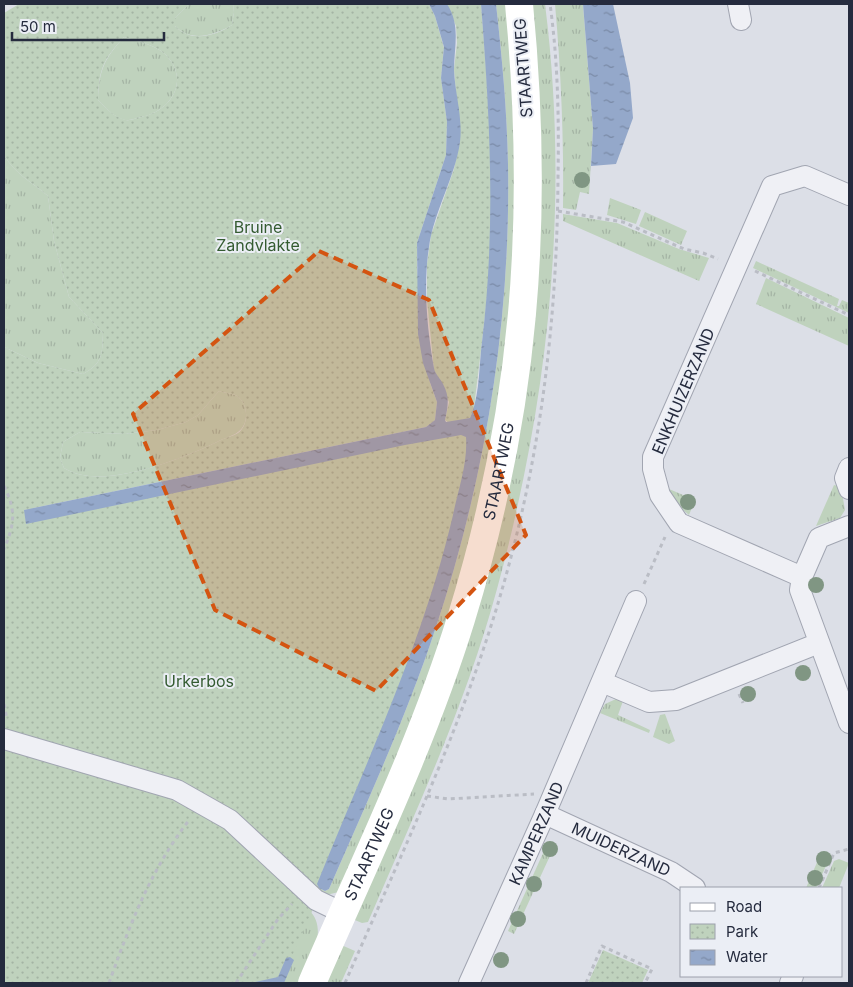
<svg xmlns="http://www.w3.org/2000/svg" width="853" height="987" font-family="Inter,sans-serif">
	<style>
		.grass { fill: url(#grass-tufts) }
		.park { fill: url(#park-dots); fill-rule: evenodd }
		.water { fill: url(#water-ripples) }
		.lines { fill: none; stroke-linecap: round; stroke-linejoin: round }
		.street-casing { stroke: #a1a5b1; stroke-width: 22 }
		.path { stroke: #babdc5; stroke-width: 3; stroke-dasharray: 4 4; stroke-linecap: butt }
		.street { stroke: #eff0f5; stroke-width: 20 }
		.secondary { stroke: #fff; stroke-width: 28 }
		.tree { fill: #809683 }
		.marked { fill: #d45411; fill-opacity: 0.2; stroke: #d45411; stroke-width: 4; stroke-dasharray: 10 6; stroke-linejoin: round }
		.labels { text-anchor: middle; stroke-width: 4; stroke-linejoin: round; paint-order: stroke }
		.street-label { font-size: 16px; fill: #252b3e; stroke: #ebeef5 }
		.park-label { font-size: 16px; fill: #345b31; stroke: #ebeef5 }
	</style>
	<defs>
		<pattern id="grass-tufts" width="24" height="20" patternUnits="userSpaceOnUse" patternTransform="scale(1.25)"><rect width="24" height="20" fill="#bfd2bd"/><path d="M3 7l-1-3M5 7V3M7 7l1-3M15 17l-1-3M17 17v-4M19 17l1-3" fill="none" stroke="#a4b4a4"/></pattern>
		<pattern id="park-dots" width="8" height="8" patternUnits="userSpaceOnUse" patternTransform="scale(1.25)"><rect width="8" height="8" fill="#bfd2bd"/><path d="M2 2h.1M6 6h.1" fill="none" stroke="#a4b4a4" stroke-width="1.8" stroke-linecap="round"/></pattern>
		<pattern id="water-ripples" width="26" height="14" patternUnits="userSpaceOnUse" patternTransform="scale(1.25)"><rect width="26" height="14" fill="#94a8ca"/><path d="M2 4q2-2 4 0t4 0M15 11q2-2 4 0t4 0" fill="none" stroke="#7989a5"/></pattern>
	</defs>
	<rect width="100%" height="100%" fill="#dcdfe7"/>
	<g class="grass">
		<path d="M189,4H233L234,12L232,25C215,35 191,43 175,26V18Z"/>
		<path d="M496,4H509L517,93L514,324L468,565L406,745L339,892L326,895L321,893L319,888L325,891L329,889C366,804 406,718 435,630C485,481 511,321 508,164C507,111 502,57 496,4Z"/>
		<path d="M528,4H545C570,200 549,399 497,589C466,704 415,813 368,922L362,923L350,918L499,518Z"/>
		<path d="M555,4L583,5L593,129L589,194L580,192L576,210L563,208C564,140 561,72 555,4Z"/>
		<path d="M124,37C137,41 156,45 166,55C191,81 170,112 141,117C136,118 130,121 125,120C115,118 105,107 98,100C99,70 104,59 124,37Z"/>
		<path d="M4,155C15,174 32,182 48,196L54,241L69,297L103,333C102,355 103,363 83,374L38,363L4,347Z"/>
		<polygon points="610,198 641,210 636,224 607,215"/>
		<polygon points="645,212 687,231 681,245 639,226"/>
		<polygon points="563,214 617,223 679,249 709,258 699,281 563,221"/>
		<polygon points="756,261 839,299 837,306 839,306 842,300 849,303 849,313 753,268"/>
		<polygon points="766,278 849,318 849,346 756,304"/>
		<path d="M219,391C224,393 233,393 237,396C249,404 249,425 238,432C232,437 223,438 217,442C181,459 101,492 64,468L60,458L63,442L80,432L125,434L157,430L186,422L198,415Z"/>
		<polygon points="834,485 841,487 845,510 840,518 816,526"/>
		<polygon points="669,489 695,500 689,515 676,504"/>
		<polygon points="616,699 623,701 618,715 650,730 649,733 600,713 605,704"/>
		<polygon points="665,714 675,741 669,744 653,737 660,715"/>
		<polygon points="548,842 555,845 514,934 508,931"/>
		<polygon points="821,853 830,857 816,888 806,888"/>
		<polygon points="839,859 849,863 839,888 822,888 834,861"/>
		<path d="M309,910C329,929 310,961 303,983H241Z"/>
		<polygon points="339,944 355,951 341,983 322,983"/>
	</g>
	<g class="park">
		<path d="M19,4H189L175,18V26C191,43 215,36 232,25L234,12L233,4H429L435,16L444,48L441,78L447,122L446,155L417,243V268L430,383L437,402L435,420L426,427L24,510L481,425L427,627L324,884L280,983H4V347L38,363L83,374C103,363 102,355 103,333L69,297L54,241L48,196C32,182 15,174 4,155V13ZM124,37C137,41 156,45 166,55C191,81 170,112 141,117C136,118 130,121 126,120C115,118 105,107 98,100C99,69 103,60 124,37ZM219,391C224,393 233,393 237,396C249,404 249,425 238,433C232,437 223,438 217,442C181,459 101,492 64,468L60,458L63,442L80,432L125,434L157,430L186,422L198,415Z"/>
		<path d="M447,4H481C487,78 493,152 491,227C490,288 481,348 474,408L470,418L449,423L445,420L449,402L434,370L427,300V264L431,235L454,169L460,140L454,69L457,43L456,26Z"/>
		<polygon points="603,950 648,970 642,983 588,983"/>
	</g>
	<g class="water">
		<path d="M429,4H447C461,25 454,47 454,70C455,94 463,118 460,142C455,178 434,211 429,247C423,285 427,329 434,368C435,374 440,378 443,384C450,397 448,406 445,420L446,422L470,418L472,413C480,391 479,364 482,342C496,227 490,118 481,4H496C502,57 507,111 508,164C511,321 485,481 435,630C406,718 366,804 329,889L325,891L319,888L317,884C366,762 423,643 453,515C458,490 468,463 466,437L461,435L405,445L26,524L24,510L426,427L435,420L437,402L423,363L418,334L417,243L446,155L447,122L441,78L444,47L435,16Z"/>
		<polygon points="583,4 613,4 630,83 633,118 616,164 591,166 593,129"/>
		<polygon points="290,957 294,960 284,983 250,983 278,977 286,958"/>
	</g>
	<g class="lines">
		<g class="street-casing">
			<g id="street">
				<polyline points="738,4 741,20"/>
				<polyline points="849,195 805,176 772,186 653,457 653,469 660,495 679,523 802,577 800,590 849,723"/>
				<polyline points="849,468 845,478 849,489"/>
				<polyline points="802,577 819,538 849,526"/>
				<polyline points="602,682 649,702 676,700 819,643"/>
				<polyline points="4,739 177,790 230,820 316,900 343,913"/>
				<path id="s1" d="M545,814L671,872L695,888"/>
				<path id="s2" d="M469,983L545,814L636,601"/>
				<polyline points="790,983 793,976"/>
			</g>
		</g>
		<g class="path">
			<polyline points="558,211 623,222 684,249 703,253 718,259"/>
			<polyline points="755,271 849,315"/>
			<path d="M4,486C16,510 15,524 4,549"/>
			<polyline points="644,584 665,537"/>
			<polyline points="739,694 743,703"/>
			<polyline points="4,704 7,720"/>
			<polyline points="427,796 448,799 534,794"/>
			<polyline points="819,888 834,853 849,849"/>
			<path d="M109,983C130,924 151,869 190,819"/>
			<polyline points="236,983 278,919 292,904"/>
			<path d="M345,983C396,866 451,751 490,629C538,480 557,333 558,177C559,119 558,61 550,4"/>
			<polyline points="586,983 602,946 652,969 645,983"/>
		</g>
		<use href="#street" class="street"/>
		<path class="secondary" id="s3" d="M312,983C364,863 422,745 461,619C525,412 540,220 519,4"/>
	</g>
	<g class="tree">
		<circle cx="582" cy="180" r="8"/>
		<circle cx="688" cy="502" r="8"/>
		<circle cx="816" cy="585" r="8"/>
		<circle cx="803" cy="673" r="8"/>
		<circle cx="748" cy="694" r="8"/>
		<circle cx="550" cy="849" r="8"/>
		<circle cx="824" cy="859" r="8"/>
		<circle cx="815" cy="878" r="8"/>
		<circle cx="534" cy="884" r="8"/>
		<circle cx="518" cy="919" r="8"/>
		<circle cx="501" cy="960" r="8"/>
	</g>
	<path class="marked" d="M319,251L429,300L526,535L376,691L215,610L133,414Z"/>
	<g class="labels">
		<g class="street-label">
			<text transform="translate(523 68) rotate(-94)" y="6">STAARTWEG</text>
			<text transform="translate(683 391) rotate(-67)" y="6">ENKHUIZERZAND</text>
			<text dy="6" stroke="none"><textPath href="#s3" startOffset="546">STAARTWEG</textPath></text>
			<text dy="6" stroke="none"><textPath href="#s2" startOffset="164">KAMPERZAND</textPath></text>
			<text dy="6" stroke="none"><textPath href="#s1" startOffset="84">MUIDERZAND</textPath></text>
			<text dy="6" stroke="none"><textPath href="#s3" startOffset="141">STAARTWEG</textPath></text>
		</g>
		<g class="park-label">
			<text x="258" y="233">Bruine<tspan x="258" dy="18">Zandvlakte</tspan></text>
			<text x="199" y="687">Urkerbos</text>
		</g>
	</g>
	<rect width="853" height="987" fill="none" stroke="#252b3e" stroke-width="10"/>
	<rect x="680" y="887" width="162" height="90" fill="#ebeef5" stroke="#9ca0ac"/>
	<rect x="690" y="903" width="25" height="8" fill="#ffffff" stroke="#9ca0ac"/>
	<text x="726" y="912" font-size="15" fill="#252b3e">Road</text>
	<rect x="690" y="924" width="25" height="15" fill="url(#park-dots)" stroke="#9ca0ac"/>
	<text x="726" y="937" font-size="15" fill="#252b3e">Park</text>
	<rect x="690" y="950" width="25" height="15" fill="url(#water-ripples)" stroke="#9ca0ac"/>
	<text x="726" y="962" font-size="15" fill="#252b3e">Water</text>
	<path d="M12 32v8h152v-8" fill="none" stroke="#252b3e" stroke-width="2.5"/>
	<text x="20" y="32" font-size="15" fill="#252b3e" stroke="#ebeef5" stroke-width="4" paint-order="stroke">50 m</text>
</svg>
